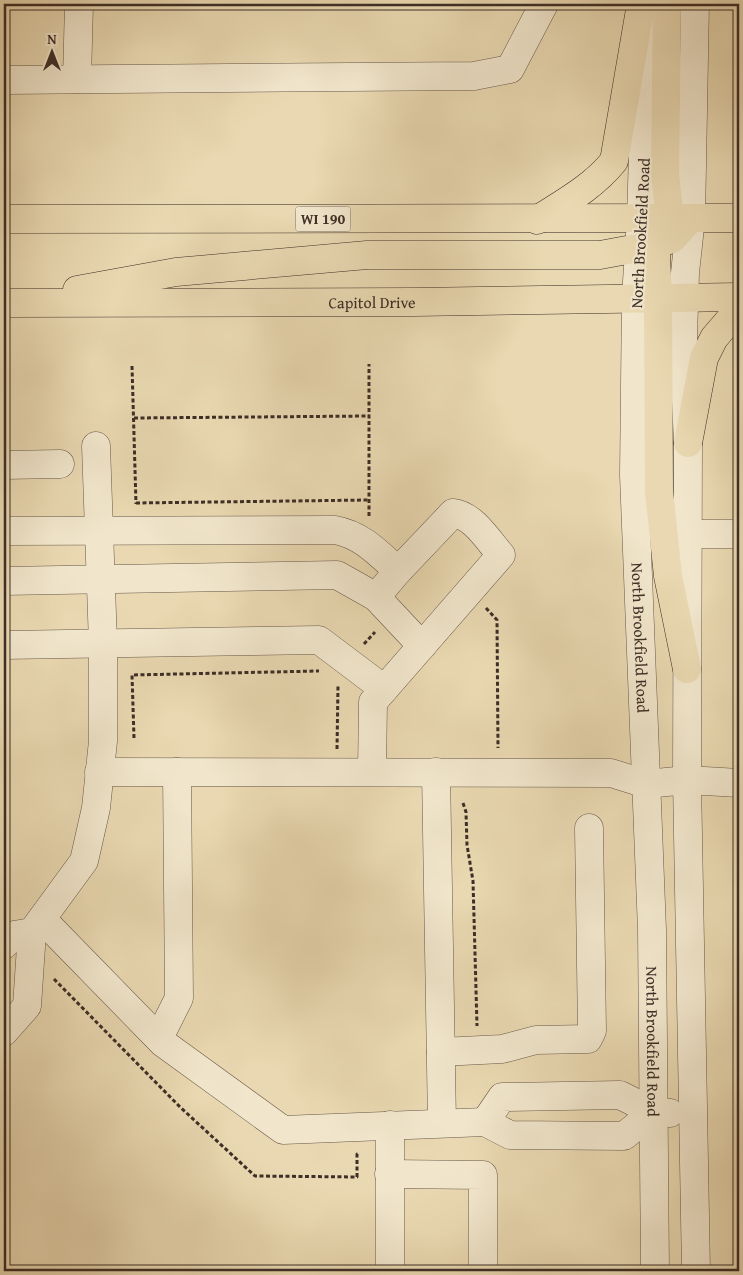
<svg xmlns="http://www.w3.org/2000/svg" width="743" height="1275" font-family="'Gentium Book Plus',serif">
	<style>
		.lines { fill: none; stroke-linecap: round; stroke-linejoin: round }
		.minor-casing { stroke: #68584a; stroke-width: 29 }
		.major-casing { stroke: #3d2e27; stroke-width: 29 }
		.path { stroke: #3d2e27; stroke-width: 3; stroke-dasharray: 4 2.5; stroke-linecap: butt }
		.minor { stroke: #f1e6cc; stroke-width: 28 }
		.major { stroke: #e9d8b1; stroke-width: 28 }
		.labels { text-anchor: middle; stroke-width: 4.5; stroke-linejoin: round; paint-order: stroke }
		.shield { fill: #f1e6cc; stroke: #736558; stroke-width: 1 }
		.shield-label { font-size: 15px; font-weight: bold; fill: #3d2e27 }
		.street-label { font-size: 16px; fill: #3d2e27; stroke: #f1e6cc }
	</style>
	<rect width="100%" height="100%" fill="#e9d8b1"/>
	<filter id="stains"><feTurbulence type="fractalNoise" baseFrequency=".004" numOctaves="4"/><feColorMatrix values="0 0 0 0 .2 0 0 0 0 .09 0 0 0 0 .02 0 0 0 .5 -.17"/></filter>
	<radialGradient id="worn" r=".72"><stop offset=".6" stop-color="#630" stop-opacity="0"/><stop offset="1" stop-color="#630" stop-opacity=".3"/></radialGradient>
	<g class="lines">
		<g class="minor-casing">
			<g id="minor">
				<polyline points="695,4 691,218 685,273 683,337 688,443 687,780 696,1271"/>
				<path id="s1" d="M647,20L641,220L636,297L634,475L652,930L655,1271"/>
				<polyline points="77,79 79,4"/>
				<polyline points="4,80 474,76 510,69 544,4"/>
				<polyline points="4,465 60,464"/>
				<path d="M4,531L335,530C362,535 378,553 398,571L376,597"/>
				<polyline points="688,534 739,534"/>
				<polyline points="4,581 337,575 376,597 422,646"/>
				<polyline points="4,645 319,640 384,689"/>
				<polyline points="99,772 611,773 646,784 687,780 739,783"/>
				<path d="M372,772L373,702L501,555C488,540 473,515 453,513L398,571"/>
				<polyline points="436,772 442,1123"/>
				<polyline points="42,919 163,1043 283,1130 485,1122"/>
				<polyline points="4,945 14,935 32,932"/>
				<polyline points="4,1032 27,1006 32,932 84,861 96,808 103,741 103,643 96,446"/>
				<polyline points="159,1038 179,998 177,772"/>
				<polyline points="441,1052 502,1049 536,1040 588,1039 592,1031 589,828"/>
				<polyline points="654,1112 624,1136 510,1135 485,1122 502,1097 620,1095 654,1112 670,1113"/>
				<polyline points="390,1125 390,1271"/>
				<polyline points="389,1174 483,1175 483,1271"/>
			</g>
		</g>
		<g class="major-casing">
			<g id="major">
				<polyline points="667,4 665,174 672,237"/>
				<polyline points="4,219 739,218"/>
				<path d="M537,220C565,202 593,187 614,161L641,4"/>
				<polyline points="648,230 652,236 656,255 658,297 659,491 668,576 687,669"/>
				<polyline points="77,290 176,272 367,255 600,255 654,245 672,239 691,218"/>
				<path id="s2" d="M4,303L415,302L739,297"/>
				<polyline points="688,443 704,358 714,338 739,309"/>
			</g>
		</g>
		<g class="path">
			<polyline points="132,366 136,504"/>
			<polyline points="134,418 369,416"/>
			<polyline points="136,503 369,500"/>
			<polyline points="369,516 369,364"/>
			<polyline points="486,608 497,620 498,748"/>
			<polyline points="364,644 375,632"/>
			<polyline points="134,738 132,675 319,671"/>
			<polyline points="337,749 338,685"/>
			<polyline points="463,803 466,812 467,845 473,881 477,1026"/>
			<polyline points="54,979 180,1107 255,1176 357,1177 357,1154 360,1154"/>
		</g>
		<use href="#minor" class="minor"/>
		<use href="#major" class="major"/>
	</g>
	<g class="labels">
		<rect class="shield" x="295.5" y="206.5" width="55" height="25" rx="4"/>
		<g class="shield-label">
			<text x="323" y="224">WI 190</text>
		</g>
		<g class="street-label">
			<text transform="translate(640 233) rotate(-87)" y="6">North Brookfield Road</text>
			<text dy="6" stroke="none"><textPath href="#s2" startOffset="368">Capitol Drive</textPath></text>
			<text dy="6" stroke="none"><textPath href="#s1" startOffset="618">North Brookfield Road</textPath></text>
			<text dy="6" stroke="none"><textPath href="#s1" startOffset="1022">North Brookfield Road</textPath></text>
		</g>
	</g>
	<rect width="743" height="1275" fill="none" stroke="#e9d8b1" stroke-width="20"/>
	<rect x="5" y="5" width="733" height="1265" fill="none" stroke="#3d2e27" stroke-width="2.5"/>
	<rect x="10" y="10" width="723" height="1255" fill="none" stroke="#3d2e27"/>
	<g transform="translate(52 52)" stroke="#f1e6cc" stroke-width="4" paint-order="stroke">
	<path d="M0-4L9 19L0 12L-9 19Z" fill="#3d2e27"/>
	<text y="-8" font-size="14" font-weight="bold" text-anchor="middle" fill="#3d2e27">N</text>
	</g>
	<rect width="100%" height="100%" filter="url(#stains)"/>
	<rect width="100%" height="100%" fill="url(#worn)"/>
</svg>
